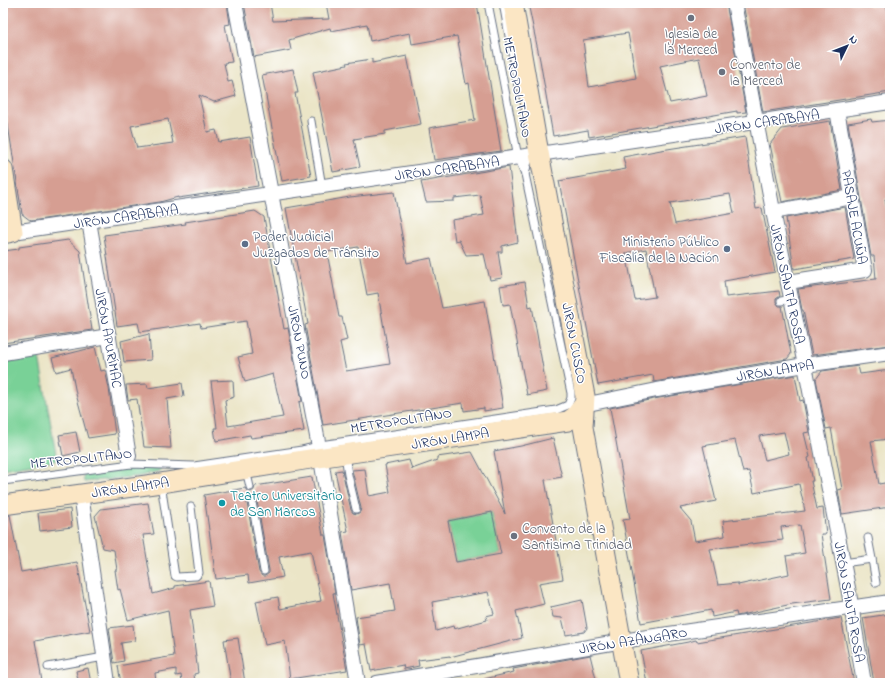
<svg xmlns="http://www.w3.org/2000/svg" width="893" height="686" font-family="'Indie Flower',sans-serif">
	<style>
		.green { fill: #79d197; stroke: #4a807a }
		.building { fill: #d69e92; fill-rule: evenodd }
		.lines { fill: none; stroke-linecap: round; stroke-linejoin: round }
		.lane-casing { stroke: #646f83; stroke-width: 9 }
		.street-casing { stroke: #646f83; stroke-width: 16 }
		.secondary-casing { stroke: #646f83; stroke-width: 21 }
		.lane { stroke: #fff; stroke-width: 7 }
		.street { stroke: #fff; stroke-width: 14 }
		.secondary { stroke: #fbe6c4; stroke-width: 19 }
		.worship-dot { fill: #6b7280; stroke: #fff; stroke-width: 1.5 }
		.service-dot { fill: #5c6f8a; stroke: #fff; stroke-width: 1.5 }
		.culture-dot { fill: #0f9aa8; stroke: #fff; stroke-width: 1.5 }
		.labels { text-anchor: middle; stroke-width: 3; stroke-linejoin: round; paint-order: stroke }
		.worship-label { font-size: 14px; fill: #5b616d; stroke: #fff; text-anchor: start }
		.street-label { font-size: 14px; fill: #1b2f5e; stroke: #fff }
		.service-label { font-size: 14px; fill: #4e5e75; stroke: #fff; text-anchor: start }
		.culture-label { font-size: 14px; fill: #0d838f; stroke: #fff; text-anchor: start }
	</style>
	<rect width="100%" height="100%" fill="#fff"/>
	<filter id="ink" filterUnits="userSpaceOnUse"><feTurbulence type="fractalNoise" baseFrequency=".025" numOctaves="2"/><feDisplacementMap in="SourceGraphic" scale="8" xChannelSelector="R" yChannelSelector="G"/><feConvolveMatrix kernelMatrix="1 2 1 2 8 2 1 2 1" color-interpolation-filters="sRGB"/></filter>
	<filter id="wash" filterUnits="userSpaceOnUse"><feTurbulence type="fractalNoise" baseFrequency=".012" numOctaves="4" result="noise"/><feDisplacementMap in="SourceGraphic" scale="16" xChannelSelector="R" yChannelSelector="G"/><feGaussianBlur stdDeviation="0.9" result="paint"/><feColorMatrix in="noise" values="0 0 0 0 0 0 0 0 0 0 0 0 0 0 0 0 0 1.4 0 .05"/><feComposite in="paint" operator="in"/></filter>
	<g filter="url(#wash)">
		<rect width="100%" height="100%" fill="#ebe5c7"/>
		<g class="green">
			<polygon points="39,357 57,460 3,469 3,362"/>
			<polygon points="138,468 160,468 161,469 159,471 140,476 84,482 83,474"/>
			<polygon points="492,512 501,554 456,562 448,521"/>
		</g>
		<g id="blocks">
			<g class="building">
				<path d="M3,3H227L230,24L225,25L232,62L224,63L228,82L232,81L236,96L214,102L199,95L207,132L216,130L219,142L250,137L258,186L178,198V197L160,202L31,221L22,214L3,93ZM168,119L173,143L137,148L131,126Z"/>
				<polygon points="244,3 270,3 273,21 329,19 326,3 477,3 501,151 434,160 429,128 475,120 469,83 466,84 457,36 412,44 410,33 370,41 367,24 331,31 330,28 289,40 291,50 254,57"/>
				<path d="M528,3H726L746,112L737,113V111L589,137L588,130L553,136L540,60ZM628,33L636,78L589,87L583,40ZM699,58L707,96L670,103L660,66Z"/>
				<polygon points="743,3 868,3 868,7 886,4 889,17 890,17 890,92 763,112"/>
				<polygon points="407,56 421,124 385,131 385,134 354,139 360,167 333,172 313,72 347,65 346,63 372,59 372,63"/>
				<polygon points="293,69 298,93 295,93 311,176 282,181 262,75"/>
				<polygon points="871,119 872,122 890,120 890,199 885,199 890,226 890,345 812,355 803,310 802,310 798,289 876,279 874,256 871,256 848,123"/>
				<polygon points="830,121 842,190 782,202 770,144 782,129"/>
				<path d="M745,137L756,209L762,208L775,272L724,281L726,297L779,291L780,296L776,299V302L779,306H782L791,354L787,359L654,382L653,375L598,385L559,181L626,169L623,157L661,150ZM730,194L734,213L675,224L670,203ZM646,249L655,297L635,300L626,253Z"/>
				<polygon points="509,167 518,242 502,246 502,252 498,252 502,278 490,280 484,254 466,255 459,240 455,241 452,220 484,215 480,195 454,198 454,201 426,202 421,182"/>
				<path d="M394,192L407,263L431,258L442,308L485,301L503,408L484,411V408L464,411L463,403L323,425L305,325L308,324L286,208L350,197ZM358,247L367,295L378,293L390,364L346,371L340,342L347,340L342,317H339L327,252Z"/>
				<polygon points="845,207 854,259 794,269 786,218"/>
				<polygon points="255,211 264,217 284,329 288,328 302,401 299,402 304,431 251,438 250,435 216,441 214,428 217,428 211,381 233,380 234,397 225,400 228,426 283,417 273,374 245,382 238,357 252,354 246,321 201,328 200,323 140,332 138,323 117,326 104,235 186,224 185,222"/>
				<polygon points="68,240 80,251 92,330 3,343 3,251 19,249 19,247"/>
				<polygon points="525,282 529,307 532,306 547,391 527,395 510,304 503,305 500,286"/>
				<polygon points="149,334 151,360 124,362 121,341"/>
				<polygon points="95,347 101,371 105,370 109,388 115,434 88,438 76,394 71,368 56,372 52,358"/>
				<polygon points="858,366 860,374 890,370 890,439 871,441 879,484 890,482 890,507 842,514 838,490 842,489 831,428 826,429 816,379 822,371"/>
				<path d="M795,375L800,401L803,400L809,432L804,433L810,457L808,458L813,481H811L817,509L823,508L826,534H821L831,599L792,604L737,616L736,612L712,617L711,610L641,623L623,520L630,519L610,408L659,398ZM784,432L789,454L765,460L759,436ZM735,440L743,472L749,471L754,493L799,484L805,511L723,521L725,536L695,541L691,521L680,508L716,501L703,446ZM800,525L805,553L786,556L789,574L738,585V583L718,585L710,549L783,540L781,527Z"/>
				<polygon points="182,383 184,396 167,399 171,448 144,447 137,399 128,400 126,385 147,384 148,388"/>
				<polygon points="76,432 80,452 63,456 59,435"/>
				<path d="M553,438L562,477L545,480L563,579L539,583L544,604L516,611L522,638L450,657V656L418,660L419,666L404,669L403,665L371,671L366,644L360,645L356,617L395,611L390,583L351,590L342,532L348,531L335,471L342,470L351,510L353,513L357,514L360,512L361,508L352,470L365,469L369,496L390,492L385,465L409,460L412,469L437,460V457L472,452L505,514L494,451L521,446ZM492,512L501,554L456,562L448,521ZM488,592L494,614L486,616L487,620L454,629L453,626L436,631L432,602Z"/>
				<path d="M312,477L323,535H325L335,593H333L347,670L290,679L285,641L265,645L256,601L278,597L280,609L321,601L311,551L279,557L283,577L249,583L248,575L216,579L204,495L245,488L247,491L251,492L254,490L255,486ZM251,497H254L257,501L269,570V573L265,576H262L259,572L247,503V500Z"/>
				<polygon points="148,503 154,534 143,535 153,594 175,588 175,586 209,581 213,606 190,610 198,673 194,674 195,683 182,683 181,675 176,676 176,669 155,673 156,683 121,683 118,666 174,656 168,610 128,620 120,589 118,590 115,570 117,570 114,550 103,548 95,516 101,509"/>
				<polygon points="70,509 72,527 40,531 38,513"/>
				<polygon points="10,515 21,572 77,562 90,631 35,641 42,681 32,683 3,683 3,516"/>
				<polygon points="582,600 587,628 584,632 566,635 562,618 553,617 551,607"/>
				<polygon points="890,614 890,683 874,683 863,618"/>
				<polygon points="841,618 854,683 796,683 796,681 777,683 647,683 641,651 688,642 696,640 697,642"/>
				<polygon points="133,625 135,641 121,643 124,661 114,663 109,628"/>
				<polygon points="238,638 245,683 231,683 224,640"/>
				<polygon points="590,655 597,683 484,683 484,679 514,672 513,669"/>
				<polygon points="88,668 91,683 79,683 76,671"/>
			</g>
		</g>
	</g>
	<g filter="url(#ink)">
		<use href="#blocks" fill-opacity="0" stroke="#646f83" stroke-width="1"/>
		<g class="lines">
			<g class="lane-casing">
				<g id="lane">
					<polyline points="503,3 518,86"/>
					<polyline points="311,121 322,187"/>
					<polyline points="525,174 530,153"/>
					<polyline points="781,301 792,299"/>
					<polyline points="345,454 348,475 356,509"/>
					<polyline points="246,470 250,487"/>
					<polyline points="3,481 131,464 194,466 302,450 327,444 556,410 568,405 571,398 571,393 525,174 518,157 488,3"/>
					<polyline points="161,484 175,576 177,577 196,576 199,573 191,507"/>
					<polyline points="252,502 264,571"/>
					<polyline points="872,559 876,583"/>
					<polyline points="843,563 872,559 868,538"/>
					<polyline points="48,667 104,657"/>
				</g>
			</g>
			<g class="street-casing">
				<g id="street">
					<polyline points="235,3 319,447 358,683"/>
					<polyline points="734,3 774,216 805,365 849,593 864,683"/>
					<polyline points="773,212 852,197"/>
					<polyline points="89,221 129,456"/>
					<polyline points="13,232 890,102"/>
					<polyline points="788,282 865,270 837,110"/>
					<polyline points="3,353 109,336"/>
					<polyline points="583,405 657,390 805,365 890,353"/>
					<polyline points="81,494 108,683"/>
					<polyline points="377,683 641,638 890,602"/>
				</g>
			</g>
			<g class="secondary-casing">
				<g id="secondary">
					<polyline points="513,3 537,142 585,396 583,427 629,683"/>
					<polyline points="3,169 13,232 3,234"/>
					<polyline points="3,505 161,483 304,460 568,421 575,416 583,405"/>
				</g>
			</g>
			<use href="#lane" class="lane"/>
			<use href="#street" class="street"/>
			<use href="#secondary" class="secondary"/>
		</g>
	</g>
	<g class="worship-dot">
		<circle cx="691" cy="18" r="4"/>
		<circle cx="722" cy="72" r="4"/>
		<circle cx="514" cy="536" r="4"/>
	</g>
	<g class="service-dot">
		<circle cx="245" cy="244" r="4"/>
		<circle cx="727" cy="249" r="4"/>
	</g>
	<circle class="culture-dot" cx="222" cy="503" r="4"/>
	<g class="labels">
		<g class="worship-label">
			<text x="691" y="38" text-anchor="middle">Iglesia de<tspan x="691" dy="16">la Merced</tspan></text>
			<text x="730" y="69">Convento de<tspan x="730" dy="16">la Merced</tspan></text>
			<text x="522" y="533">Convento de la<tspan x="522" dy="16">Santisima Trinidad</tspan></text>
		</g>
		<g class="street-label">
			<text transform="translate(518 87) rotate(79)" y="5">METROPOLITANO</text>
			<text transform="translate(767 121) rotate(-8)" y="5">JIRÓN CARABAYA</text>
			<text transform="translate(447 168) rotate(-8)" y="5">JIRÓN CARABAYA</text>
			<text transform="translate(126 216) rotate(-8)" y="5">JIRÓN CARABAYA</text>
			<text transform="translate(855 217) rotate(80)" y="5">PASAJE ACUÑA</text>
			<text transform="translate(788 284) rotate(78)" y="5">JIRÓN SANTA ROSA</text>
			<text transform="translate(109 338) rotate(80)" y="5">JIRÓN APURÍMAC</text>
			<text transform="translate(300 342) rotate(79)" y="5">JIRÓN PUNO</text>
			<text transform="translate(575 343) rotate(79)" y="5">JIRÓN CUSCO</text>
			<text transform="translate(775 370) rotate(-9)" y="5">JIRÓN LAMPA</text>
			<text transform="translate(401 420) rotate(-9)" y="5">METROPOLITANO</text>
			<text transform="translate(450 438) rotate(-9)" y="5">JIRÓN LAMPA</text>
			<text transform="translate(81 458) rotate(-6)" y="5">METROPOLITANO</text>
			<text transform="translate(130 487) rotate(-8)" y="5">JIRÓN LAMPA</text>
			<text transform="translate(850 602) rotate(80)" y="5">JIRÓN SANTA ROSA</text>
			<text transform="translate(633 640) rotate(-9)" y="5">JIRÓN AZÁNGARO</text>
		</g>
		<g class="service-label">
			<text x="253" y="241">Poder Judicial<tspan x="253" dy="16">Juzgados de Tránsito</tspan></text>
			<text x="719" y="246" text-anchor="end">Ministerio Público<tspan x="719" dy="16">Fiscalía de la Nación</tspan></text>
		</g>
		<g class="culture-label">
			<text x="230" y="500">Teatro Universitario<tspan x="230" dy="16">de San Marcos</tspan></text>
		</g>
	</g>
	<rect width="893" height="686" fill="none" stroke="#fff" stroke-width="16"/>
	<g transform="translate(847 46) rotate(47)" stroke="#ffffff" stroke-width="3" paint-order="stroke">
	<path d="M0-3L7 15L0 10L-7 15Z" fill="#1b2f5e"/>
	<text y="-6" font-size="11" font-weight="bold" text-anchor="middle" fill="#1b2f5e">N</text>
	</g>
</svg>
